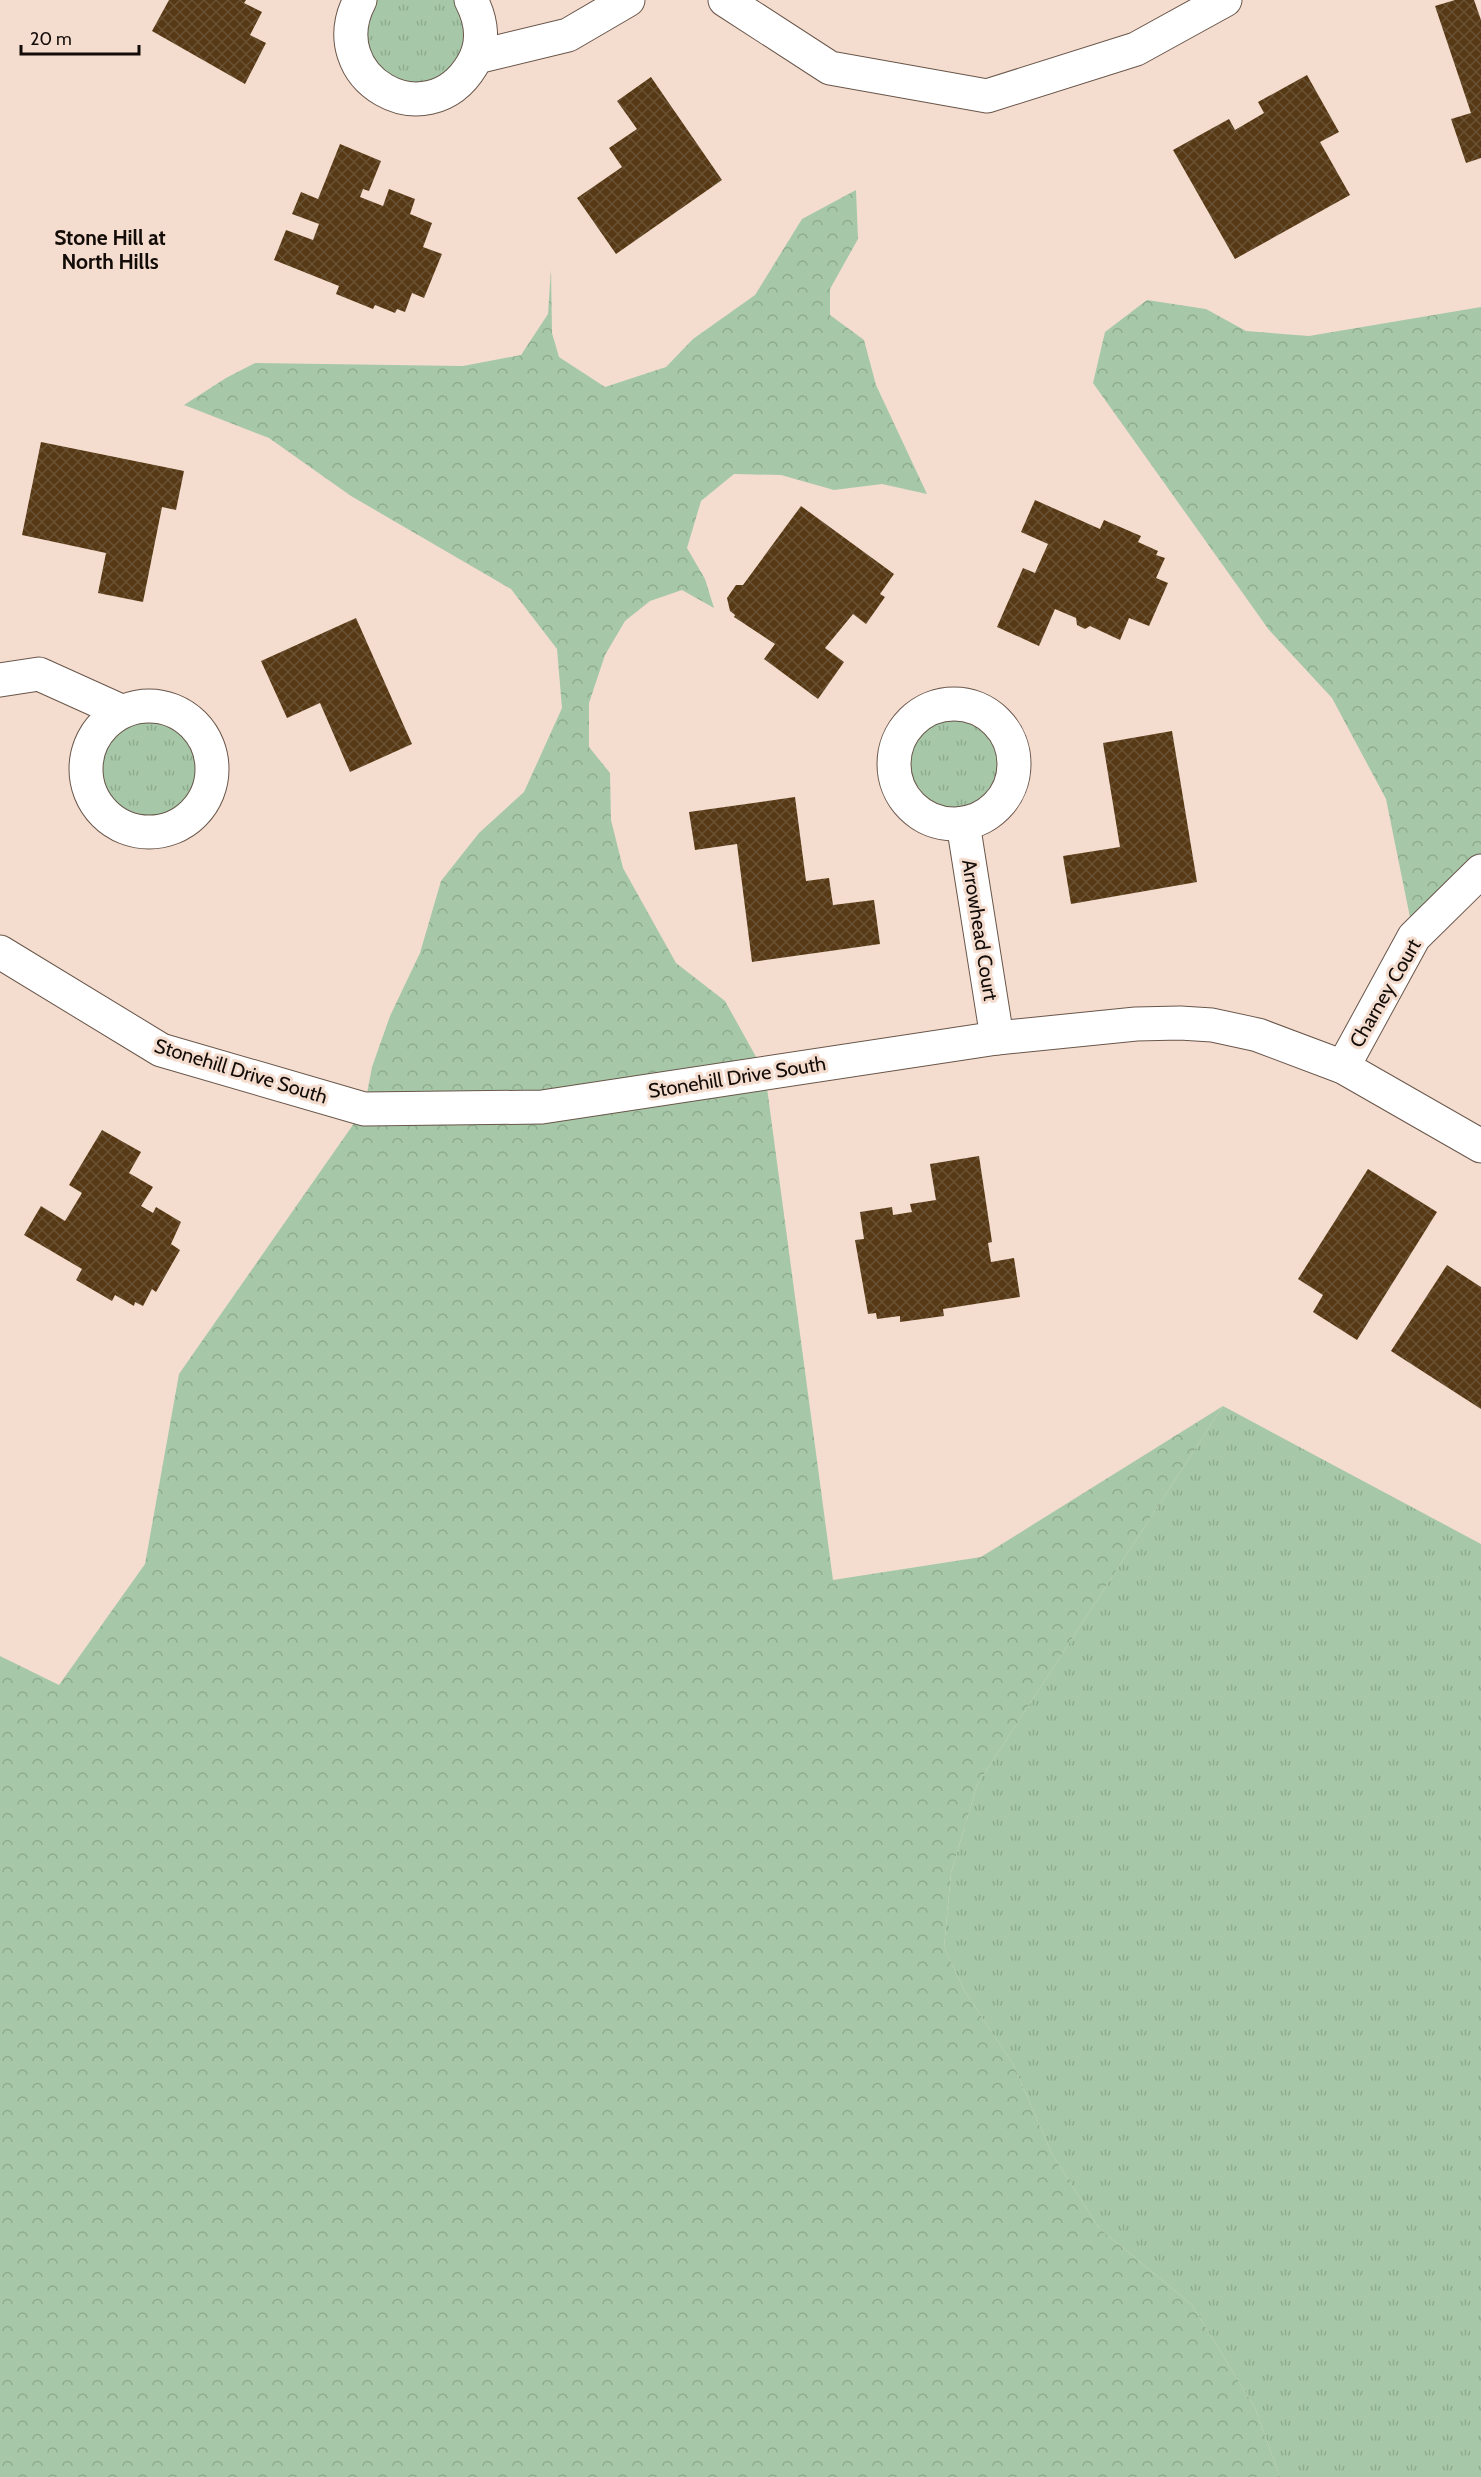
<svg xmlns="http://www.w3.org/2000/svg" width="1481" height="2477" font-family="Cabin,sans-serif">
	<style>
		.grass { fill: url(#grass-tufts) }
		.forest { fill: url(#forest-crowns) }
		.building { fill: url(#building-cross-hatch) }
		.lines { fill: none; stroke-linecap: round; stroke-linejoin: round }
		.minor-casing { stroke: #69564a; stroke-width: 35 }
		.minor { stroke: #fff; stroke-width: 33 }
		.labels { text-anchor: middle; stroke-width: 6; stroke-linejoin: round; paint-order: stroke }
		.street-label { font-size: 20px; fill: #130c08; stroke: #f4ddcf }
		.neighbourhood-label { font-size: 21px; font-weight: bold; fill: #130c08; stroke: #f4ddcf }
	</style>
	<defs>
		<pattern id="grass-tufts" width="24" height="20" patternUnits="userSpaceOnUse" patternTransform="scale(1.5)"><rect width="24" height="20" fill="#a6c8a8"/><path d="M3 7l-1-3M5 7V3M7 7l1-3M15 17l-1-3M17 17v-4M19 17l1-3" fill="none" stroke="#8eab8f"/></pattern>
		<pattern id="forest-crowns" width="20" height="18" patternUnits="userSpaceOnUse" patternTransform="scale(1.5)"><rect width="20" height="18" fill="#a6c8a8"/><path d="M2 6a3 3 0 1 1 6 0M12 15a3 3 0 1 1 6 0" fill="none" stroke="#8eab8f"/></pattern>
		<pattern id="building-cross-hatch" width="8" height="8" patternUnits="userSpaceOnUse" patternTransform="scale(1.5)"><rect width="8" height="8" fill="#573915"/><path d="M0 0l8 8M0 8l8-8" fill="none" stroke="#6a5235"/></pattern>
	</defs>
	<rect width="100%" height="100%" fill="#f4ddcf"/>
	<g class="grass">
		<polygon points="360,0 471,0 466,76 387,93 352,21"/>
		<circle cx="954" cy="764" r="60"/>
		<circle cx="149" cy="769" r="63"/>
		<polygon points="1223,1406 1481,1544 1481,2477 1280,2477 1255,2408 1192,2305 1099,2228 1052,2154 1013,2064 964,1990 944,1947 951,1873 977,1785"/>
	</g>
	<g class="forest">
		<polygon points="856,190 858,239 830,289 830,315 864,340 876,385 927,494 882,484 834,490 781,475 734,474 701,501 687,548 705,579 714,608 682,590 650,601 625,621 605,655 589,703 589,747 610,773 611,820 623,868 676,963 725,1001 765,1073 833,1580 981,1557 1223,1406 977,1785 951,1873 944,1947 964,1990 1013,2064 1052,2154 1099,2228 1192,2305 1255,2408 1280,2477 0,2477 0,1656 59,1685 145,1564 179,1374 364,1109 372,1067 390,1016 420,953 441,881 479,833 524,792 562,708 557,649 511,589 351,496 269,438 184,405 226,378 255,363 463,366 521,355 548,314 551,269 552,333 559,357 605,387 666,367 693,339 755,295 802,219"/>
		<polygon points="1147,300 1206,309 1246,331 1309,336 1481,307 1481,871 1414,937 1386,799 1332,698 1269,630 1093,383 1105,332"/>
	</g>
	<g class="building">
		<polygon points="169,0 246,0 244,3 262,12 250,35 266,43 245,84 152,31"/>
		<polygon points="1455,0 1474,0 1481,20 1481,158 1466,163 1451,119 1471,113 1435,6"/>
		<polygon points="1307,75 1339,132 1320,142 1350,195 1235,259 1173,150 1229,119 1235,130 1264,113 1258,102"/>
		<polygon points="651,77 722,180 616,254 577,198 622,167 609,148 637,129 617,101"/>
		<polygon points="340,144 381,161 369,191 363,189 360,197 383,206 389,189 415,199 410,214 432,223 423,247 442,254 424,298 412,293 405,312 397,309 395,313 375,305 373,309 336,294 339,286 274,260 286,230 313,240 319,224 292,214 301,192 318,199"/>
		<polygon points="41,442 184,471 176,510 162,507 143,602 98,593 106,553 22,535"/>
		<polygon points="1035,500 1100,529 1104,520 1141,536 1138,542 1158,551 1156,555 1165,558 1156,578 1168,583 1149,626 1129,618 1120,640 1090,626 1085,629 1077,625 1076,618 1055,609 1039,646 997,627 1023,568 1035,573 1048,544 1021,532"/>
		<polygon points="801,506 894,574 880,594 885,597 866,624 853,614 825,648 844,662 818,699 764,659 775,644 734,617 735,615 730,611 727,598 736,585 743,585"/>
		<polygon points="356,618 412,744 350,772 320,703 287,718 261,661"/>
		<polygon points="1172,731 1197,882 1071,904 1063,856 1120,847 1103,743"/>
		<polygon points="795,797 806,881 829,878 833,905 874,900 880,944 752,962 737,844 695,850 689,812"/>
		<polygon points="102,1130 141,1152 129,1173 153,1187 141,1206 153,1213 156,1207 181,1222 171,1244 180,1250 156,1292 152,1289 143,1306 135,1302 134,1306 115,1295 112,1301 76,1280 82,1269 24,1235 41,1206 65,1221 82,1193 69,1185"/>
		<polygon points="979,1156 992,1242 988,1243 991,1262 1014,1258 1020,1297 943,1309 944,1316 900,1322 900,1316 877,1319 876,1313 868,1314 855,1240 864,1239 860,1212 892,1207 893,1215 912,1212 910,1204 936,1200 930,1164"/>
		<polygon points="1368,1169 1437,1212 1357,1340 1313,1312 1323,1295 1298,1279"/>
		<polygon points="1447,1265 1481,1287 1481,1409 1391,1351"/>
	</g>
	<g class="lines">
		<g class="minor-casing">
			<g id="minor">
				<path d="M360,0C319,78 427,140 472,65C485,44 482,21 471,0"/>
				<polyline points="725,0 830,68 987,96 1136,49 1225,0"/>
				<polyline points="477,57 568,35 628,0"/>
				<polyline points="0,680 39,674 121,711"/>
				<circle cx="954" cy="764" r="60"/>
				<circle cx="149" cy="769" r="63"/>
				<polyline points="963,823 997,1038"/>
				<polyline points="0,952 161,1050 364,1109 542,1107 997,1038 1136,1024 1180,1023 1212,1025 1258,1035 1343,1067 1481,1146"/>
				<polyline points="1343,1067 1414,937 1481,871"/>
			</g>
		</g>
		<use href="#minor" class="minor"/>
	</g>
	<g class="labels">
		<g class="street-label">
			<text transform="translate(980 930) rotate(81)" y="7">Arrowhead Court</text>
			<text transform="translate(1385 993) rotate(-60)" y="7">Charney Court</text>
			<text transform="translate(241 1071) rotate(17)" y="7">Stonehill Drive South</text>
			<text transform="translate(737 1077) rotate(-9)" y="7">Stonehill Drive South</text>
		</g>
		<g class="neighbourhood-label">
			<text x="110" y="245">Stone Hill at<tspan x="110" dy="24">North Hills</tspan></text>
		</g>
	</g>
	<path d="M21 45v9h118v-9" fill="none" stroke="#130c08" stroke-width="3"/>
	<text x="30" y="45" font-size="18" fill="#130c08" stroke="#f4ddcf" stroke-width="4.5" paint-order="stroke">20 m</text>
</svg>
